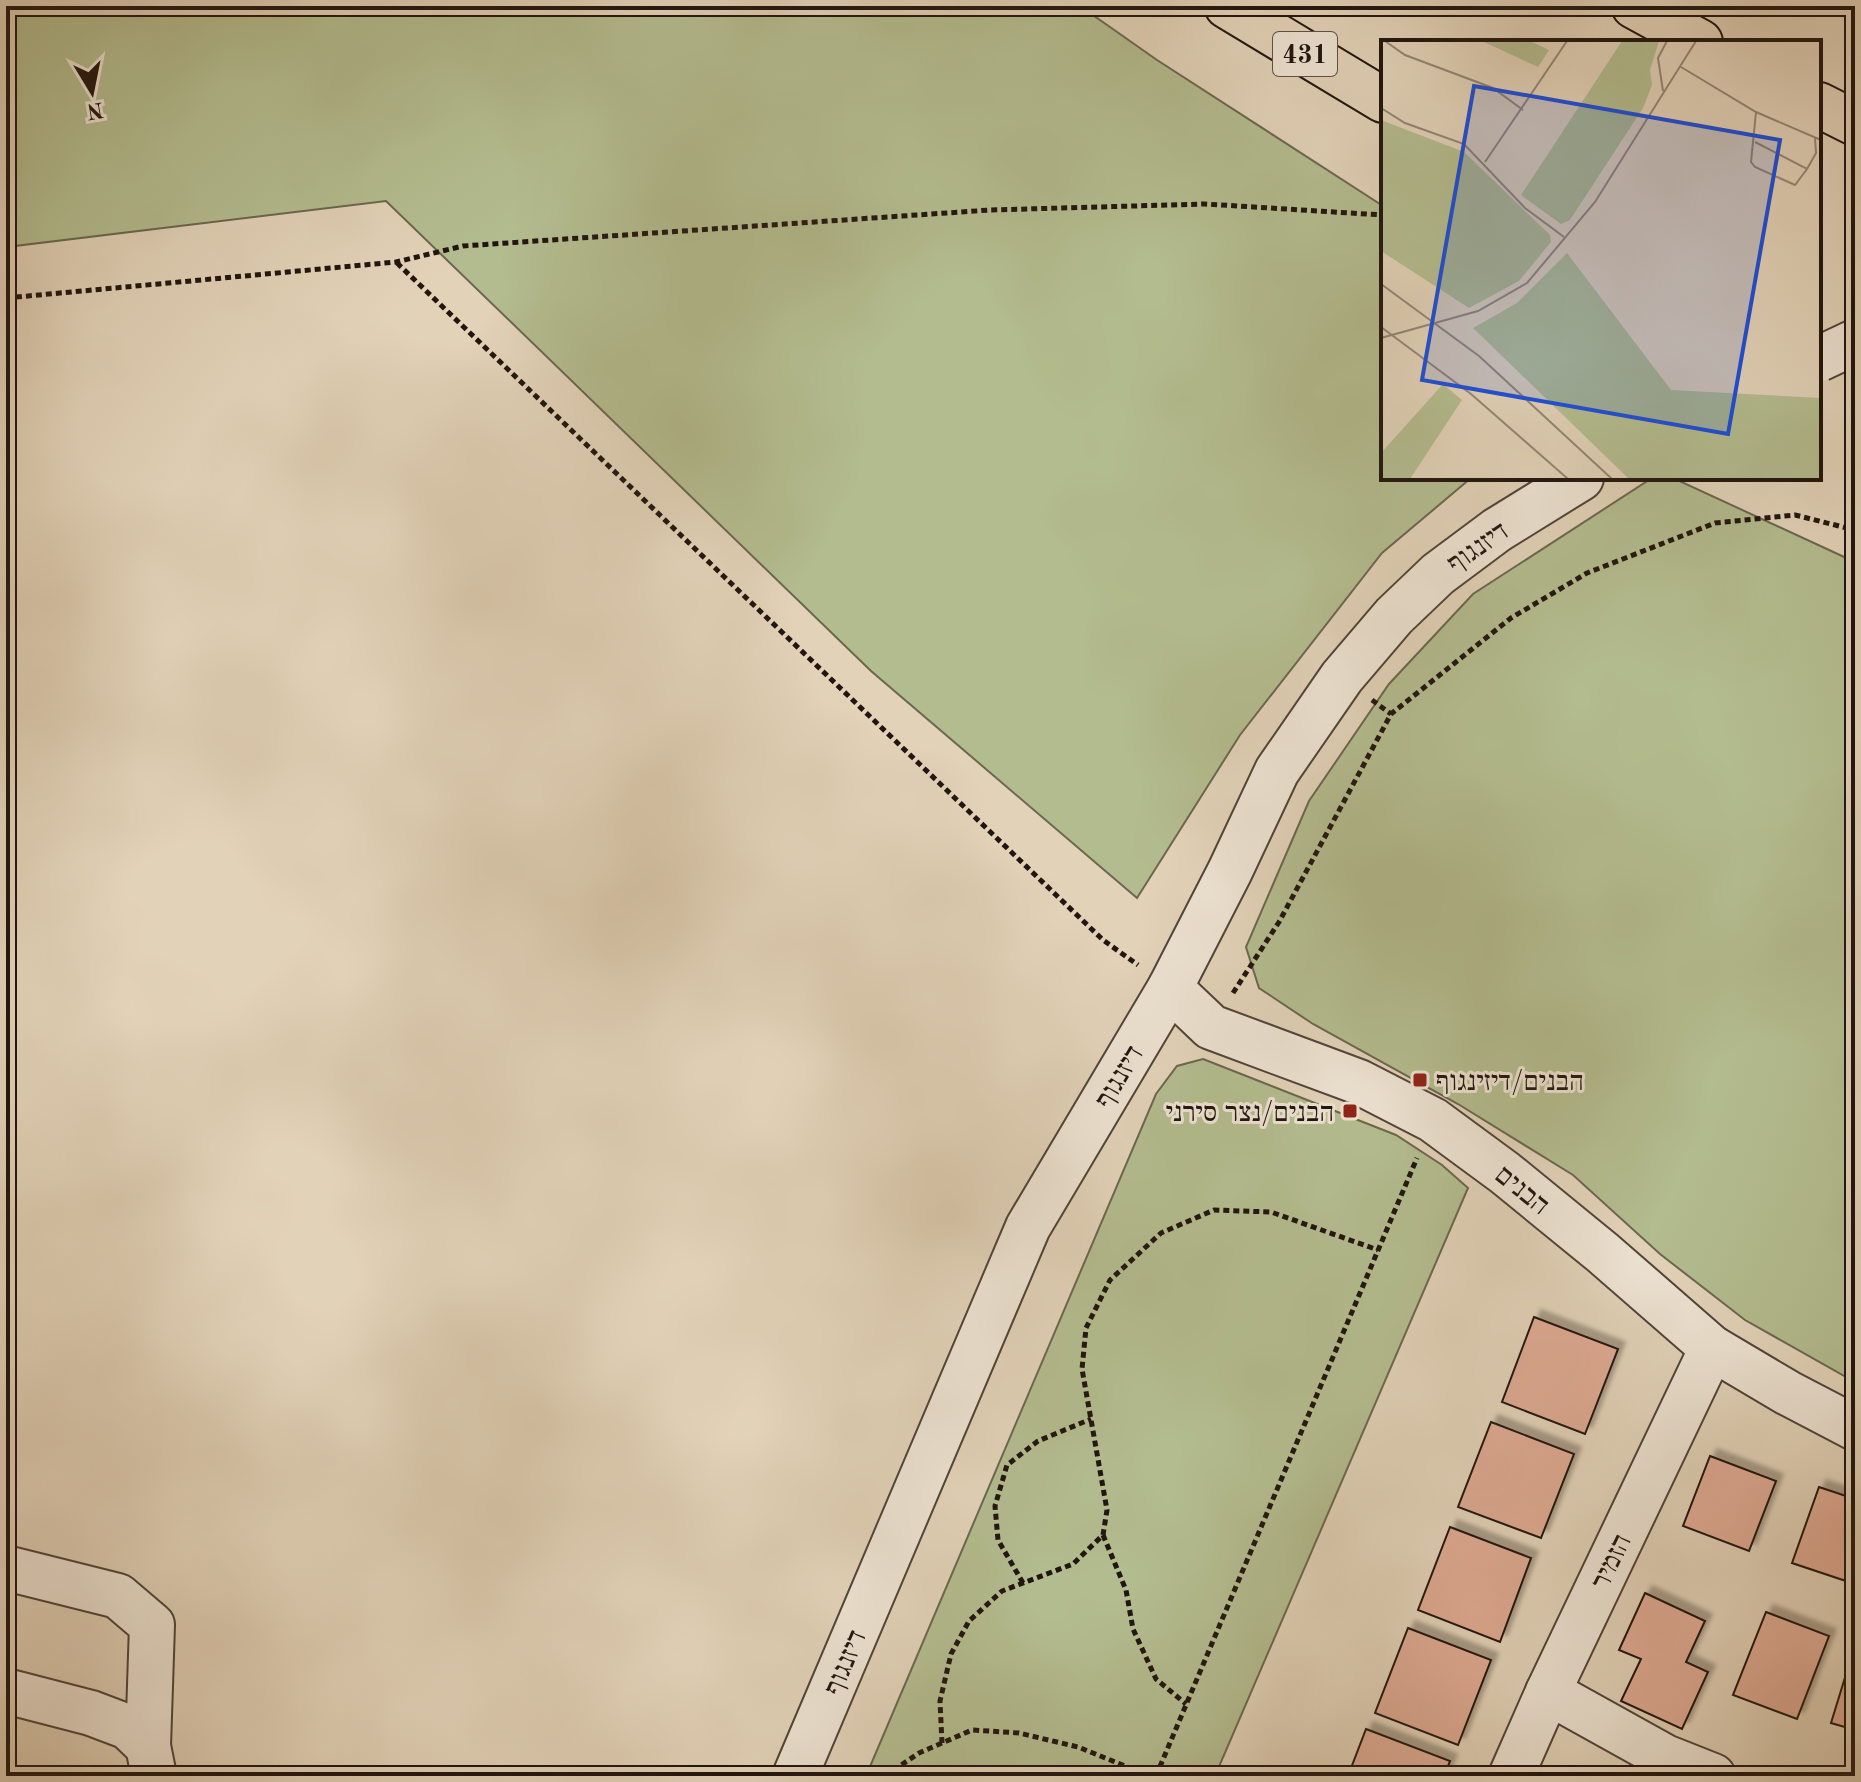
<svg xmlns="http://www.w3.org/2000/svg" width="1861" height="1782" font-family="'Old Standard TT','Frank Ruhl Libre',serif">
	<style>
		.green { fill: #b3bc8f; stroke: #6a6850; stroke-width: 2 }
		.building { fill: #deaa93; stroke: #211510; stroke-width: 2; filter: url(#shadow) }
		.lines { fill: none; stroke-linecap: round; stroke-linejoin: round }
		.minor-casing { stroke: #51443a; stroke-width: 48 }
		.highway-casing { stroke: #211510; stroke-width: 48 }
		.path { stroke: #211510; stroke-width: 5; stroke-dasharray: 6 4; stroke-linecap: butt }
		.minor { stroke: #ece2d1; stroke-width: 44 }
		.highway { stroke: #e2d2b8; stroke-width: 44 }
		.minor-bridge-casing { stroke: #51443a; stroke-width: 48; stroke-linecap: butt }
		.minor-bridge { stroke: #ece2d1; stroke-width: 44 }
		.poi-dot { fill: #8f2418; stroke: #ece2d1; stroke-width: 3 }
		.labels { text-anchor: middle; stroke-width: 6; stroke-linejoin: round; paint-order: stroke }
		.shield { fill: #ece2d1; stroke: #5e524a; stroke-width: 2 }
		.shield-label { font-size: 26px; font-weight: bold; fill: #211510 }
		.street-label { font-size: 28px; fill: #211510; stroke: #ece2d1 }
		.poi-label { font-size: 28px; fill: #211510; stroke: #ece2d1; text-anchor: start }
		.inset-road { fill: none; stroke: #958675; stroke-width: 2 }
		.view { fill: #1d4ed8; fill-opacity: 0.15; stroke: #1d4ed8; stroke-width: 4 }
		.inset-edge { fill: none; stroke: #211510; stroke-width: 4 }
	</style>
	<defs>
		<filter id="shadow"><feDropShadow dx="7" dy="-7" stdDeviation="2" flood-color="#0004"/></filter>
	</defs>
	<rect width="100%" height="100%" fill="#e2d2b8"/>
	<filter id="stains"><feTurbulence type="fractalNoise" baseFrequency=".0025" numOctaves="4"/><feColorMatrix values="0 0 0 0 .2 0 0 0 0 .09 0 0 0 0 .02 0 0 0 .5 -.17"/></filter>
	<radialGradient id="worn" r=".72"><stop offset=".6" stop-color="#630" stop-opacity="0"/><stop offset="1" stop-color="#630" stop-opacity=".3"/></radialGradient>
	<g class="green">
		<polygon points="6,6 1080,6 1157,60 1383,206 1383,478 1471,478 1382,553 1240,735 1137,898 871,671 386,201 6,247"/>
		<polygon points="1652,478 1673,478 1855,562 1855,1382 1745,1320 1660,1254 1573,1175 1458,1104 1313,1024 1259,988 1246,947 1309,801 1389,684 1473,594"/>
		<polygon points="1203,1059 1396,1135 1442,1165 1468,1188 1215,1776 866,1776 1156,1094 1177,1066"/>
	</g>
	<g class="building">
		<polygon points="1534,1317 1618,1349 1585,1434 1502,1402"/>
		<polygon points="1491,1422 1574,1454 1541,1538 1458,1507"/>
		<polygon points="1710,1456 1776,1481 1749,1551 1683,1526"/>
		<polygon points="1819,1487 1855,1499 1855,1584 1792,1563"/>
		<polygon points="1450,1527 1531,1558 1500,1642 1418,1610"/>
		<polygon points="1645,1593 1705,1621 1686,1662 1708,1672 1682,1729 1621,1701 1641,1659 1619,1650"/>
		<polygon points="1766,1612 1829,1636 1797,1719 1733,1695"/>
		<polygon points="1408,1628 1491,1660 1458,1745 1375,1713"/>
		<polygon points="1851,1658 1855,1659 1855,1730 1831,1723"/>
		<polygon points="1366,1729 1450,1761 1444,1776 1348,1776"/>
	</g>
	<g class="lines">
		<g class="minor-casing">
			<g id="minor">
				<polyline points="1170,988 1211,1027 1359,1082 1433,1120 1505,1173 1603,1253 1712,1348 1788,1393 1855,1428"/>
				<polyline points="6,1568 118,1596 152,1625 148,1746 154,1776"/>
				<polyline points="6,1691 91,1713 128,1727 148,1746"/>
				<polyline points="1548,1692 1665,1757 1713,1776"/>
				<polyline points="795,1776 1028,1227 1170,988 1230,871 1277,771 1342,677 1394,616 1438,574 1497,530 1581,478"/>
				<polyline points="1511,1776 1548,1692 1712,1348"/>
			</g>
		</g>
		<g class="highway-casing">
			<g id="highway">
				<polyline points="1227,6 1383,100"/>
				<polyline points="1634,6 1700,42"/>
				<polyline points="1819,105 1855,123"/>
			</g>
		</g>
		<g class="path">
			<polyline points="397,263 1103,940 1138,965"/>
			<polyline points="6,298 396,262 463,246 990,210 1205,204 1383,215"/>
			<polyline points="1372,700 1391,714"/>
			<polyline points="1233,993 1279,922 1391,714 1511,618 1587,573 1715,523 1795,515 1855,530"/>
			<polyline points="1103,1535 1126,1590 1133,1629 1156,1679 1186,1704"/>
			<polyline points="1023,1583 998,1540 995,1506 1007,1465 1038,1441 1091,1419"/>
			<polyline points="942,1743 940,1701 951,1654 969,1621 1002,1591 1073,1564 1103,1535 1107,1510 1082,1369 1086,1328 1110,1280 1161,1233 1214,1210 1271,1212 1378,1250"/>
			<polyline points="885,1776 919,1753 972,1730 1019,1733 1078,1747 1150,1776"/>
			<polyline points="1156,1776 1417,1158"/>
		</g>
		<use href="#minor" class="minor"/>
		<use href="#highway" class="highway"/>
		<g class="minor-bridge-casing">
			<polyline id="minor-bridge" points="1819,359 1855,342"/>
		</g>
		<use href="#minor-bridge" class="minor-bridge"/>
	</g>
	<g class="poi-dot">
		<rect x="1412" y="1072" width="16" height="16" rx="4"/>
		<rect x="1342" y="1103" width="16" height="16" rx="4"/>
	</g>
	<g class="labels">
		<rect class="shield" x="1273" y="32" width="64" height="44" rx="6"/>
		<g class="shield-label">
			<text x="1305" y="63">431</text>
		</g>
		<g class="street-label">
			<text transform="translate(1477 546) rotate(-35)" y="10">דיזנגוף</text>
			<text transform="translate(1118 1076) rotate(-59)" y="10">דיזנגוף</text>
			<text transform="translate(1523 1189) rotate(39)" y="10">הבנים</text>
			<text transform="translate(1610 1561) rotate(-64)" y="10">הזמיר</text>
			<text transform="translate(844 1662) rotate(-67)" y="10">דיזנגוף</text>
		</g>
		<g class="poi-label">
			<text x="1436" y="1090">הבנים/דיזינגוף</text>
			<text x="1334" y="1121" text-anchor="end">הבנים/נצר סירני</text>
		</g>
	</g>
	<g transform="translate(1381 40)">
		<rect width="440" height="440" fill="#e2d2b8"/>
		<path d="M101,1H149L168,10L157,27ZM241,1H278L269,30L271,45L262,68L189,180L180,184L140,155ZM0,80L83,112L169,195L170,202L138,241L88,268L0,211ZM186,213L290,350L440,358V439H248L92,288L136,263ZM62,344L81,360L29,439H0V413Z" fill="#b3bc8f"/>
		<path class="inset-road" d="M4,1L24,15L112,48L142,70M300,27L375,72L440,100M282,51L277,18L286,1M0,68L24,83L83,104L144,168L183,197M375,72L370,122L374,127L414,145L426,129M374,102L426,129L435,113L434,98M104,122L186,1M0,244L98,316L231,439M0,287L90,354L187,439M0,298L97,271L146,243L214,162L315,1"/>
		<path class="view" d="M93,46L399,100L347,394L41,340Z"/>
		<rect width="440" height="440" class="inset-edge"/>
	</g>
	<rect width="1861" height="1782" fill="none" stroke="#e2d2b8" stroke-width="32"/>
	<rect x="8" y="8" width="1845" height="1766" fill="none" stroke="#211510" stroke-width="4"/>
	<rect x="16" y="16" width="1829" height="1750" fill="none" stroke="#211510" stroke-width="2"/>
	<g transform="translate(92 92) rotate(170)" stroke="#ece2d1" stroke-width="6" paint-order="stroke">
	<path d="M0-6L14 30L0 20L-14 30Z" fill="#211510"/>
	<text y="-12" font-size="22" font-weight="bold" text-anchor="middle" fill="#211510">N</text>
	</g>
	<rect width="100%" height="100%" filter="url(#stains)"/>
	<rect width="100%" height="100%" fill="url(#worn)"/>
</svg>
